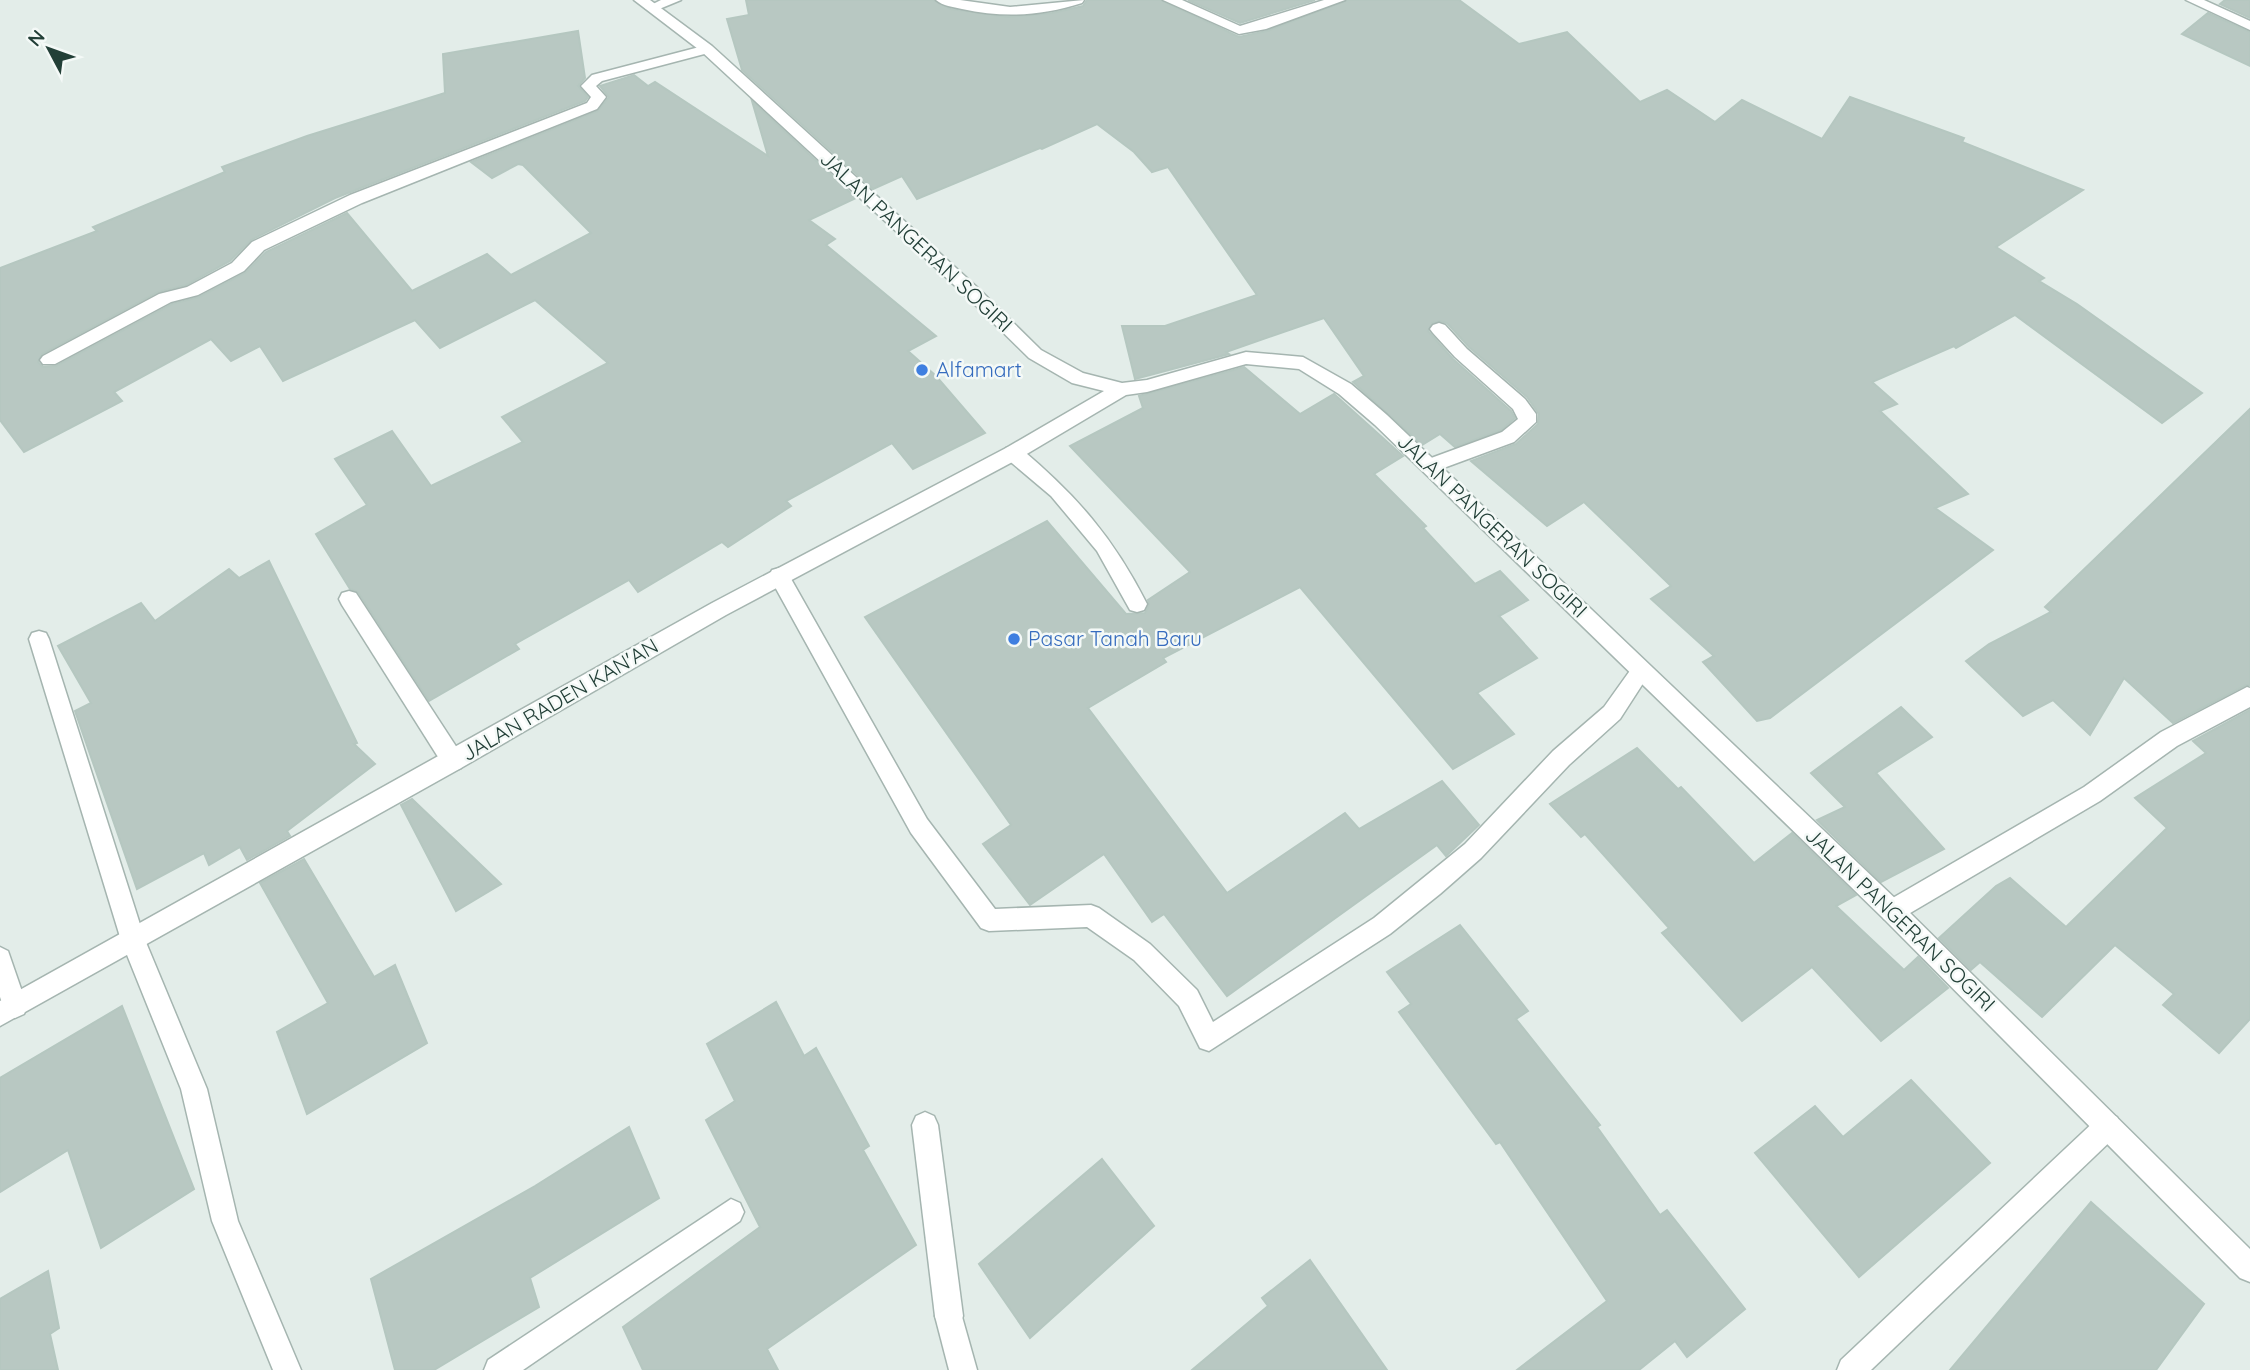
<svg xmlns="http://www.w3.org/2000/svg" width="2250" height="1370" font-family="Quicksand,sans-serif">
	<style>
		.building { fill: #b8c8c2; stroke: #b5c7c0; stroke-width: 2 }
		.lines { fill: none; stroke-linecap: round; stroke-linejoin: round }
		.service-casing { stroke: #a5b5b0; stroke-width: 3 }
		.minor-casing { stroke: #a5b5b0; stroke-width: 3 }
		.tertiary-casing { stroke: #a5b5b0; stroke-width: 3 }
		.service { fill: #fff; fill-rule: evenodd }
		.minor { fill: #fff; fill-rule: evenodd }
		.tertiary { fill: #fff; fill-rule: evenodd }
		.shop-dot { fill: #3f7fe0; stroke: #f4f9f7; stroke-width: 2.5 }
		.labels { text-anchor: middle; stroke-width: 5; stroke-linejoin: round; paint-order: stroke }
		.street-label { font-size: 21px; fill: #223f37; stroke: #f4f9f7 }
		.shop-label { font-size: 21px; fill: #366cbe; stroke: #f4f9f7; text-anchor: start }
	</style>
	<rect width="100%" height="100%" fill="#e3ede9"/>
	<g class="building">
		<polygon points="746,0 933,0 951,9 1008,17 1052,13 1083,6 1087,0 1161,0 1239,37 1267,31 1348,0 1459,0 1519,44 1567,32 1640,102 1667,90 1715,122 1742,100 1822,139 1850,97 1964,138 1962,142 2083,190 1996,247 2044,278 2039,281 2077,304 2202,393 2162,423 2015,315 1956,348 1954,346 1872,382 1897,404 1880,411 1968,494 1935,508 1993,550 1770,718 1757,721 1703,662 1714,656 1651,599 1671,586 1584,502 1547,526 1471,461 1516,444 1538,424 1539,414 1527,397 1469,347 1447,323 1440,321 1432,323 1428,331 1453,359 1511,411 1515,418 1501,430 1455,447 1440,434 1422,445 1353,382 1364,376 1324,318 1226,352 1229,354 1135,379 1122,326 1165,326 1257,295 1168,167 1152,172 1134,152 1097,124 1042,149 1040,148 917,199 902,176 873,189 742,70 727,19 749,15"/>
		<polygon points="1188,0 1315,0 1240,23"/>
		<polygon points="2225,0 2250,0 2250,18 2220,4"/>
		<polygon points="2208,13 2250,32 2250,66 2182,34"/>
		<polygon points="578,31 585,78 578,86 588,97 585,101 335,198 251,240 230,261 186,285 158,292 42,354 38,362 43,367 56,366 172,304 199,297 245,273 266,252 347,213 412,291 487,254 511,275 591,233 523,165 518,164 492,178 471,162 598,111 609,97 600,86 634,75 648,86 655,82 768,156 752,101 856,198 809,220 835,239 826,245 936,336 908,351 936,376 985,433 913,469 892,443 786,501 791,506 728,547 722,542 638,592 629,580 515,644 519,649 429,701 358,592 350,589 316,534 367,505 335,459 392,431 431,486 523,442 502,417 608,363 535,300 440,348 415,320 283,381 260,346 231,361 211,339 114,392 122,401 24,452 0,420 0,268 97,231 93,227 225,172 222,167 307,136 445,93 443,54"/>
		<polygon points="1244,367 1300,414 1334,394 1403,456 1374,474 1426,526 1423,528 1475,584 1500,571 1528,600 1499,616 1537,658 1477,693 1514,734 1453,769 1300,587 1163,658 1166,662 1088,708 1227,893 1345,813 1359,829 1442,781 1479,825 1446,856 1437,845 1227,996 1164,914 1152,922 1104,854 1030,905 983,844 1011,825 865,617 1047,521 1126,614 1145,613 1149,605 1148,600 1190,572 1070,446 1143,408 1139,396"/>
		<polygon points="2250,409 2250,685 2246,685 2173,723 2124,678 2090,735 2053,700 2023,716 1966,661 1989,644 2051,612 2045,607"/>
		<polygon points="269,561 357,743 354,744 375,764 287,831 290,836 247,860 240,847 209,865 204,853 137,889 75,711 91,703 58,646 141,603 155,621 229,569 239,578"/>
		<polygon points="1901,707 1932,737 1876,773 1944,849 1881,882 1817,820 1845,807 1811,773"/>
		<polygon points="2250,710 2250,1019 2219,1053 2163,1005 2174,994 2115,945 2042,1017 1980,962 1971,970 1939,938 1996,886 2010,878 2066,927 2167,828 2135,798 2206,753 2193,741"/>
		<polygon points="1637,748 1678,789 1681,787 1754,863 1792,833 1856,895 1836,906 1904,970 1918,957 1948,988 1881,1041 1812,967 1742,1021 1662,933 1669,928 1585,834 1581,837 1550,804"/>
		<polygon points="412,799 501,884 456,911 401,805"/>
		<polygon points="304,859 374,977 395,965 427,1043 307,1114 277,1032 328,1003 260,883"/>
		<polygon points="1460,925 1528,1011 1516,1019 1600,1125 1597,1127 1660,1215 1667,1210 1745,1309 1687,1357 1675,1341 1639,1370 1517,1370 1607,1301 1500,1142 1496,1144 1399,1012 1411,1004 1387,972"/>
		<polygon points="776,1002 804,1056 816,1048 869,1146 863,1150 916,1245 767,1349 778,1370 643,1370 623,1327 760,1227 706,1120 735,1101 707,1044"/>
		<polygon points="122,1006 194,1189 101,1248 68,1150 0,1192 0,1078"/>
		<polygon points="1911,1080 1990,1163 1859,1277 1755,1153 1815,1106 1843,1137"/>
		<polygon points="629,1127 659,1198 530,1278 539,1307 434,1370 395,1370 371,1279 535,1186"/>
		<polygon points="1102,1159 1154,1226 1030,1338 979,1264"/>
		<polygon points="2091,1202 2204,1304 2156,1370 1950,1370"/>
		<polygon points="1310,1260 1387,1370 1192,1370 1268,1306 1262,1298"/>
		<polygon points="48,1271 59,1328 50,1334 58,1370 0,1370 0,1299"/>
	</g>
	<g class="lines">
		<g class="service-casing">
			<g id="service">
				<polygon points="1439,323 1445,325 1467,349 1525,399 1536,414 1536,422 1514,442 1430,473 1423,471 1421,466 1423,461 1502,432 1518,419 1513,409 1455,357 1433,333 1430,329 1433,325"/>
				<path d="M1013,446L1020,448C1077,496 1113,537 1147,604L1144,610L1137,612L1130,610L1097,551L1051,496L1006,458L1004,453L1006,448Z"/>
				<polygon points="0,947 8,951 27,1006 24,1014 15,1018 6,1014 0,997"/>
				<polygon points="925,1112 934,1116 938,1125 963,1316 959,1326 949,1330 939,1326 935,1316 912,1125 916,1116"/>
			</g>
		</g>
		<g class="minor-casing">
			<g id="minor">
				<polygon points="661,0 681,0 652,12 645,8"/>
				<path d="M936,0H960L1010,7L1084,0L1082,3C1041,16 1004,18 962,9C953,7 943,6 936,0Z"/>
				<polygon points="1163,0 1182,0 1240,26 1324,0 1345,0 1266,29 1239,34"/>
				<polygon points="2186,0 2204,0 2250,21 2250,30"/>
				<polygon points="707,45 714,49 712,52 602,81 596,86 606,97 597,109 362,203 264,250 244,271 198,295 171,302 55,364 43,364 40,360 43,356 159,294 187,287 232,263 252,242 350,195 587,103 591,97 581,86 592,75"/>
				<polygon points="779,568 786,570 927,819 995,909 1091,905 1099,908 1150,944 1197,990 1213,1022 1374,918 1465,844 1553,751 1604,707 1634,665 1641,662 1648,665 1651,671 1620,719 1569,765 1481,858 1440,894 1390,934 1209,1051 1200,1048 1179,1006 1134,960 1087,927 989,931 981,928 911,833 769,576 772,570"/>
				<polygon points="349,591 356,593 461,754 464,761 461,768 453,771 445,768 342,605 339,599 342,593"/>
				<polygon points="39,631 46,633 49,639 145,940 207,1089 238,1221 301,1370 273,1370 212,1221 181,1089 121,940 29,639 32,633"/>
				<polygon points="2247,687 2250,688 2250,707 2177,746 2100,801 1900,919 1892,922 1884,919 1880,911 1884,903 2084,787 2161,732"/>
				<polygon points="2108,1113 2117,1117 2121,1126 2117,1135 1871,1370 1837,1370 1841,1360 2099,1117"/>
				<polygon points="731,1199 740,1203 744,1212 740,1221 523,1370 484,1370 488,1360"/>
				<polygon points="949,1302 959,1306 977,1370 949,1370 935,1316 939,1306"/>
			</g>
		</g>
		<g class="tertiary-casing">
			<polygon id="tertiary" points="634,0 650,0 712,46 978,288 1041,350 1083,373 1122,383 1147,380 1246,352 1303,357 1351,384 1387,415 1900,903 2250,1249 2250,1282 2240,1278 1884,919 1375,425 1339,394 1299,369 1246,364 1147,392 1126,395 1020,458 726,615 461,768 0,1026 0,1001 712,603 1006,448 1104,391 1072,383 1029,358 966,296 702,52"/>
		</g>
		<use href="#service" class="service"/>
		<use href="#minor" class="minor"/>
		<use href="#tertiary" class="tertiary"/>
	</g>
	<g class="shop-dot">
		<circle cx="922" cy="370" r="7"/>
		<circle cx="1014" cy="639" r="7"/>
	</g>
	<g class="labels">
		<g class="street-label">
			<text transform="translate(916 242) rotate(43)" y="7">JALAN PANGERAN SOGIRI</text>
			<text transform="translate(1492 526) rotate(44)" y="7">JALAN PANGERAN SOGIRI</text>
			<text transform="translate(560 700) rotate(-30)" y="7">JALAN RADEN KAN'AN</text>
			<text transform="translate(1900 920) rotate(44)" y="7">JALAN PANGERAN SOGIRI</text>
		</g>
		<g class="shop-label">
			<text x="936" y="377">Alfamart</text>
			<text x="1028" y="646">Pasar Tanah Baru</text>
		</g>
	</g>
	<g transform="translate(49 49) rotate(311)" stroke="#f4f9f7" stroke-width="5" paint-order="stroke">
	<path d="M0-5L12 26L0 18L-12 26Z" fill="#223f37"/>
	<text y="-10" font-size="19" font-weight="bold" text-anchor="middle" fill="#223f37">N</text>
	</g>
</svg>
